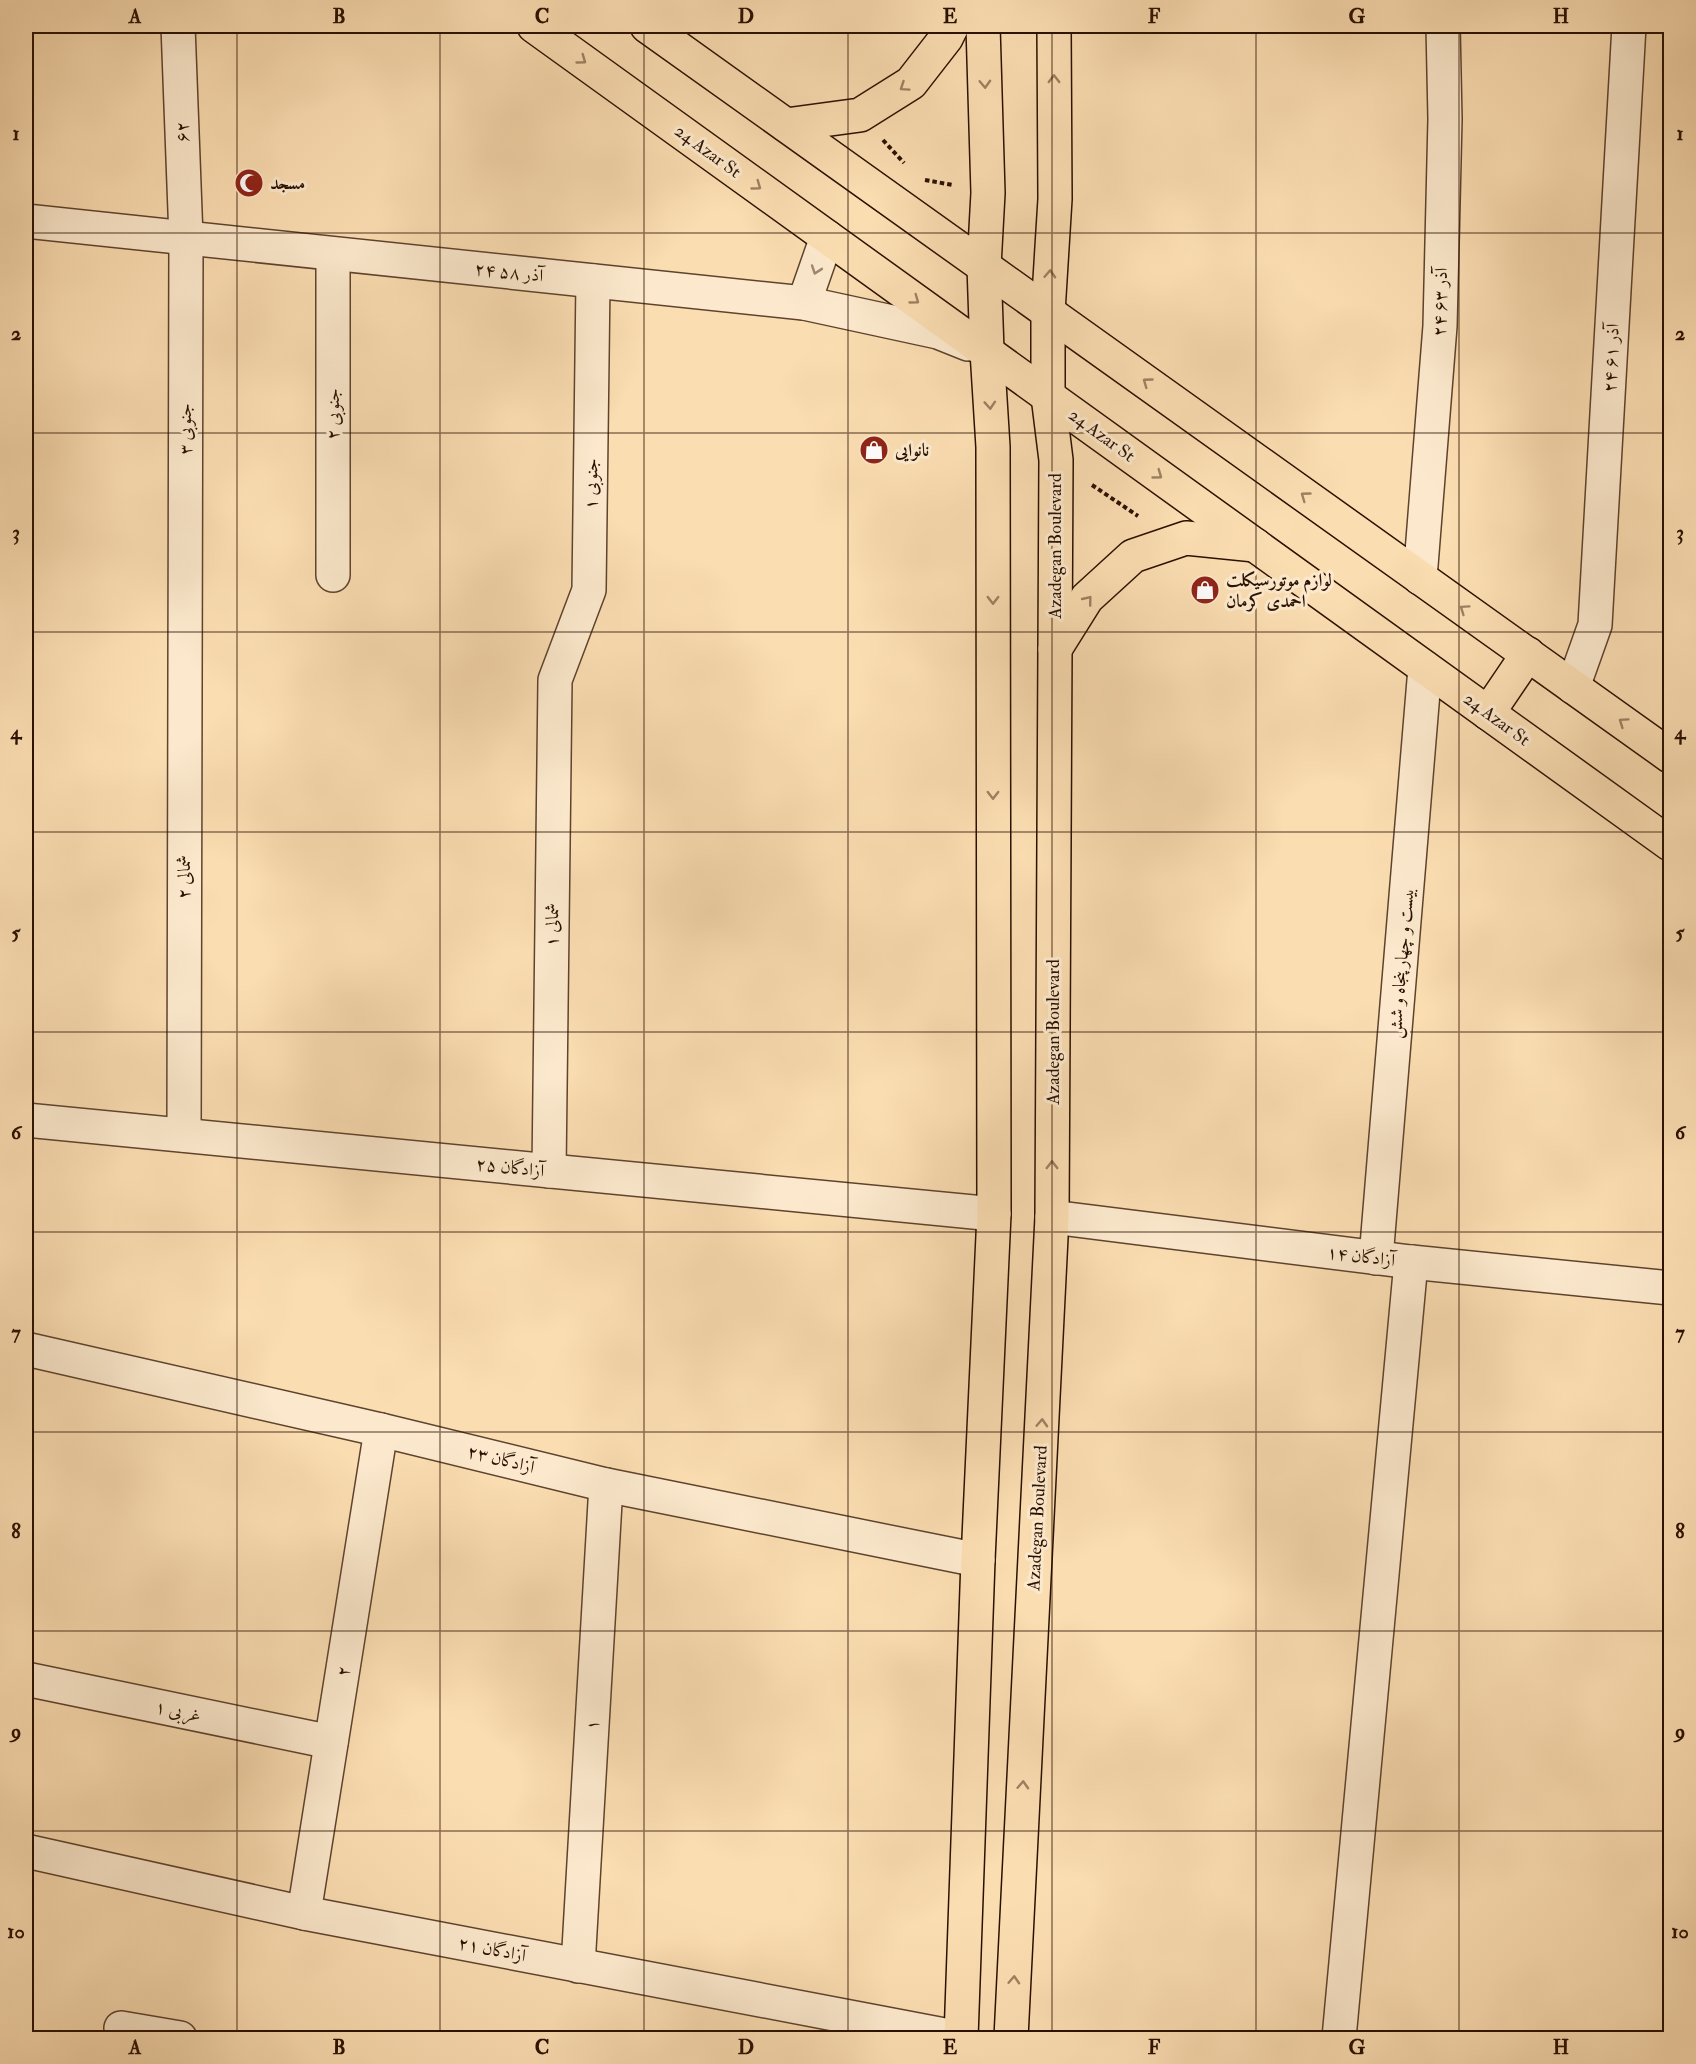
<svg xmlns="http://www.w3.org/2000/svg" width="1696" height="2064" font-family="'IM FELL Double Pica',Amiri,serif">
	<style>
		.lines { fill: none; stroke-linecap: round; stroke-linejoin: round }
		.minor-casing { stroke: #5e432d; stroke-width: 36 }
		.major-casing { stroke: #2a1001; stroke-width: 36 }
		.path { stroke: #2a1001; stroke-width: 4; stroke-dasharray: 4.5 3; stroke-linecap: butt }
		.minor { stroke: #fce9cd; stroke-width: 33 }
		.major { stroke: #fbddb2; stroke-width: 33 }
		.oneway { stroke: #9d8162 }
		.oneway2 { stroke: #9e8771 }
		.grid { fill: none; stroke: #2a1001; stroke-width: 1.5; stroke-opacity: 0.55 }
		.labels { text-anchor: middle; stroke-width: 6; stroke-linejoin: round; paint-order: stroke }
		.street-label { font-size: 18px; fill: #2a1001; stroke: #fce9cd }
		.poi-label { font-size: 18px; font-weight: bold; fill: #2a1001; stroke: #fce9cd; text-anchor: start }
		.neatline { fill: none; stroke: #2a1001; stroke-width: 2 }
		.grid-label { font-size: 20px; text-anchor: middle; font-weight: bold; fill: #2a1001 }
	</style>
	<rect width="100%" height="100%" fill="#fbddb2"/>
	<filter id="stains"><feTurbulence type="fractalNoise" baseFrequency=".00333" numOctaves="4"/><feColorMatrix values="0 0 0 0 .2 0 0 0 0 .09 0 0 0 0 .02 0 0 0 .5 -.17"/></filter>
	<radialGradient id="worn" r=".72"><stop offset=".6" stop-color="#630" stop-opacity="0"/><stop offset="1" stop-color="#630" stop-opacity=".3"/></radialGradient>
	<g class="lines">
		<g class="minor-casing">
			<g id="minor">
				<polyline points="178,26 186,238 184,1135"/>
				<polyline points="26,221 804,303 938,332 968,344"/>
				<polyline points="333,254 333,575"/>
				<polyline points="804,303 827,237"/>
				<polyline points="1420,578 1440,326 1445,119 1443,26"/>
				<polyline points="1573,687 1595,625 1629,26"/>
				<polyline points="26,1120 994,1214"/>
				<polyline points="549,1171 555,680 589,590 593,281"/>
				<polyline points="1052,1217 1411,1262 1670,1288"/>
				<polyline points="1376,1258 1425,668"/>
				<polyline points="26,1349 381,1430 606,1485 978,1560"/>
				<polyline points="26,1679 331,1742"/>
				<polyline points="26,1851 304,1913 960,2038"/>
				<polyline points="304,1913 381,1430"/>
				<polyline points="578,1966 606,1485"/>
				<polyline points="121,2028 180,2038"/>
				<polyline points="1339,2038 1411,1262"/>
			</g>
		</g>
		<g class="major-casing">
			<g id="major">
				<polyline points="534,26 1670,844"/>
				<polyline points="647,26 1670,756"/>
				<polyline points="786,125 860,115 911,83 946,38 952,26"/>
				<polyline points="1055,649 1087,598 1133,556 1186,538 1255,545"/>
				<polyline points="1488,713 1528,654"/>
				<polyline points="961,2038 978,1560 994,1214 993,447 987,351 984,266 988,193 983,26"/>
				<polyline points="1011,2038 1052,1217 1056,460 1048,396 1048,312 1055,199 1054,26"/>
			</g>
		</g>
		<g class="path">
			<polyline points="883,140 904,163"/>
			<polyline points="925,180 953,185"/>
			<polyline points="1092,485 1138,516"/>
		</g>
		<use href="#minor" class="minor"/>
		<use href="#major" class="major"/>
	</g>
	<defs><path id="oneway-chevron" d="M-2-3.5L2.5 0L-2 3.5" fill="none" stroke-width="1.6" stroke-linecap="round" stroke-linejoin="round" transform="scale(1.5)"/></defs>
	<g class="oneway">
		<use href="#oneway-chevron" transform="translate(582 60) rotate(36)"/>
		<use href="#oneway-chevron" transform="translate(1054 79) rotate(-90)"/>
		<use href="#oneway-chevron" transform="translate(985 84) rotate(88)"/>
		<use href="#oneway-chevron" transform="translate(904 87) rotate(146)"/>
		<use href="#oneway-chevron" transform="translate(757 186) rotate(36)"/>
		<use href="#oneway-chevron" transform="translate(1050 274) rotate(-87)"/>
		<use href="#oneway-chevron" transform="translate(915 300) rotate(36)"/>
		<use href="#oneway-chevron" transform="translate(1147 382) rotate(-144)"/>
		<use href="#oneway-chevron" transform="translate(990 405) rotate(86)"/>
		<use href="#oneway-chevron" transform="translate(1158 475) rotate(36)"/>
		<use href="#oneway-chevron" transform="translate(1305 496) rotate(-144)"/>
		<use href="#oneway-chevron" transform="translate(993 600) rotate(90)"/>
		<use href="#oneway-chevron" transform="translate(1088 600) rotate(-51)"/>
		<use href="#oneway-chevron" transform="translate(1464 609) rotate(-145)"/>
		<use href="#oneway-chevron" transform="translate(1623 722) rotate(-145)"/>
		<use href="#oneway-chevron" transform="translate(993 795) rotate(90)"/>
		<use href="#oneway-chevron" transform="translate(1052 1165) rotate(-90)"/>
		<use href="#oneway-chevron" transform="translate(1042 1423) rotate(-87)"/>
		<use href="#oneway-chevron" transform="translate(1023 1785) rotate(-87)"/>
		<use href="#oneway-chevron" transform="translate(1014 1980) rotate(-87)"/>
	</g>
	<use class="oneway2" href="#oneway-chevron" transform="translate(816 270) rotate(109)"/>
	<path class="grid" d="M237,26V2038M440,26V2038M644,26V2038M848,26V2038M1052,26V2038M1256,26V2038M1459,26V2038M26,233H1670M26,433H1670M26,632H1670M26,832H1670M26,1032H1670M26,1232H1670M26,1432H1670M26,1631H1670M26,1831H1670"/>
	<defs>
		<g id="mosque-disc" transform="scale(1.5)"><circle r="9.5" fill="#8f2418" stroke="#fce9cd"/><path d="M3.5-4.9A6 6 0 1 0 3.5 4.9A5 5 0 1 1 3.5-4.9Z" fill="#fff"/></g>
		<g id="shop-disc" transform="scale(1.5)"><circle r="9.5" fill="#8f2418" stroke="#fce9cd"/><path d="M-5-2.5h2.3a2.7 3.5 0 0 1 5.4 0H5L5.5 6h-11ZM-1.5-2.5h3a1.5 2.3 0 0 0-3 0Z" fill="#fff"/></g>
	</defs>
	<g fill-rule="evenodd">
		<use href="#mosque-disc" x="249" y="183"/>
		<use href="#shop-disc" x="874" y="450"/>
		<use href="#shop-disc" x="1205" y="590"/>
	</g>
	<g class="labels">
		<g class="street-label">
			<text transform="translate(182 132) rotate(-92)" y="6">۶۲</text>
			<text transform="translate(708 151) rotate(36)" y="6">24 Azar St</text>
			<text transform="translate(509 272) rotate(6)" y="6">۲۴ آذر ۵۸</text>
			<text transform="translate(1440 302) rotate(-88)" y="6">۲۴ آذر ۶۳</text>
			<text transform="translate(1611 358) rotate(-87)" y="6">۲۴ آذر ۶۱</text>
			<text transform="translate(333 414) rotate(-90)" y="6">۲ جنوبی</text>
			<text transform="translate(185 429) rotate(-90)" y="6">۳ جنوبی</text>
			<text transform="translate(1102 435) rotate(36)" y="6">24 Azar St</text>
			<text transform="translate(591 484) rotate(-89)" y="6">۱ جنوبی</text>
			<text transform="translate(1055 546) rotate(-90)" y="6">Azadegan Boulevard</text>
			<text transform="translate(1497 719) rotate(36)" y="6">24 Azar St</text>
			<text transform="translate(184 877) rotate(-90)" y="6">۲ شمالی</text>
			<text transform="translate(552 925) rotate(-89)" y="6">۱ شمالی</text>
			<text transform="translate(1401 963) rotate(-85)" y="6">بیست و چهار پنجاه و شش</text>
			<text transform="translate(1053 1032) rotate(-90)" y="6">Azadegan Boulevard</text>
			<text transform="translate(510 1167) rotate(6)" y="6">آزادگان ۲۵</text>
			<text transform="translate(1361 1256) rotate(7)" y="6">آزادگان ۱۴</text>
			<text transform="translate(501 1459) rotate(14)" y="6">آزادگان ۲۳</text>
			<text transform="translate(1037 1518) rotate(-87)" y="6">Azadegan Boulevard</text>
			<text transform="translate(343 1671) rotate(-81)" y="6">۲</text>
			<text transform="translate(178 1711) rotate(12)" y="6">۱ غربی</text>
			<text transform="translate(592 1725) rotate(-87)" y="6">۱</text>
			<text transform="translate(492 1949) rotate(11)" y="6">آزادگان ۲۱</text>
		</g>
		<g class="poi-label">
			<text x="270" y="189">مسجد</text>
			<text x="895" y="456">نانوایی</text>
			<text x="1226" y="586">لوازم موتورسیکلت<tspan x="1226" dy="21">احمدی کرمان</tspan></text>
		</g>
	</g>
	<rect width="1696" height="2064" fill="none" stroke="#fbddb2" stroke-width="66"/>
	<rect x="33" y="33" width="1630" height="1998" class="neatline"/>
	<g class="grid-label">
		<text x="135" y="23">A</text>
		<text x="339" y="23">B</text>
		<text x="542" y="23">C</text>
		<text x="746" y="23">D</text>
		<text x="950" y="23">E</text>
		<text x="1154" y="23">F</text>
		<text x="1357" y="23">G</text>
		<text x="1561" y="23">H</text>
		<text x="16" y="140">1</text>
		<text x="1680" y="140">1</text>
		<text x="16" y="340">2</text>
		<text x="1680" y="340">2</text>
		<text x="16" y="539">3</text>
		<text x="1680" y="539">3</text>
		<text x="16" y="739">4</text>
		<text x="1680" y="739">4</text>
		<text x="16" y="939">5</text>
		<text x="1680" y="939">5</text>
		<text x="16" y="1139">6</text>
		<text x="1680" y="1139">6</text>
		<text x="16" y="1339">7</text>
		<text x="1680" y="1339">7</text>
		<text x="16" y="1538">8</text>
		<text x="1680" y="1538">8</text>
		<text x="16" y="1738">9</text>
		<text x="1680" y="1738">9</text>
		<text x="16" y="1938">10</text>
		<text x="1680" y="1938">10</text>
		<text x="135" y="2054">A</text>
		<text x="339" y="2054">B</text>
		<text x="542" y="2054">C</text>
		<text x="746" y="2054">D</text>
		<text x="950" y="2054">E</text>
		<text x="1154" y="2054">F</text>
		<text x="1357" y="2054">G</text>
		<text x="1561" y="2054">H</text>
	</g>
	<rect width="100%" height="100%" filter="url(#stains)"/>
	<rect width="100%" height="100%" fill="url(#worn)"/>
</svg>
